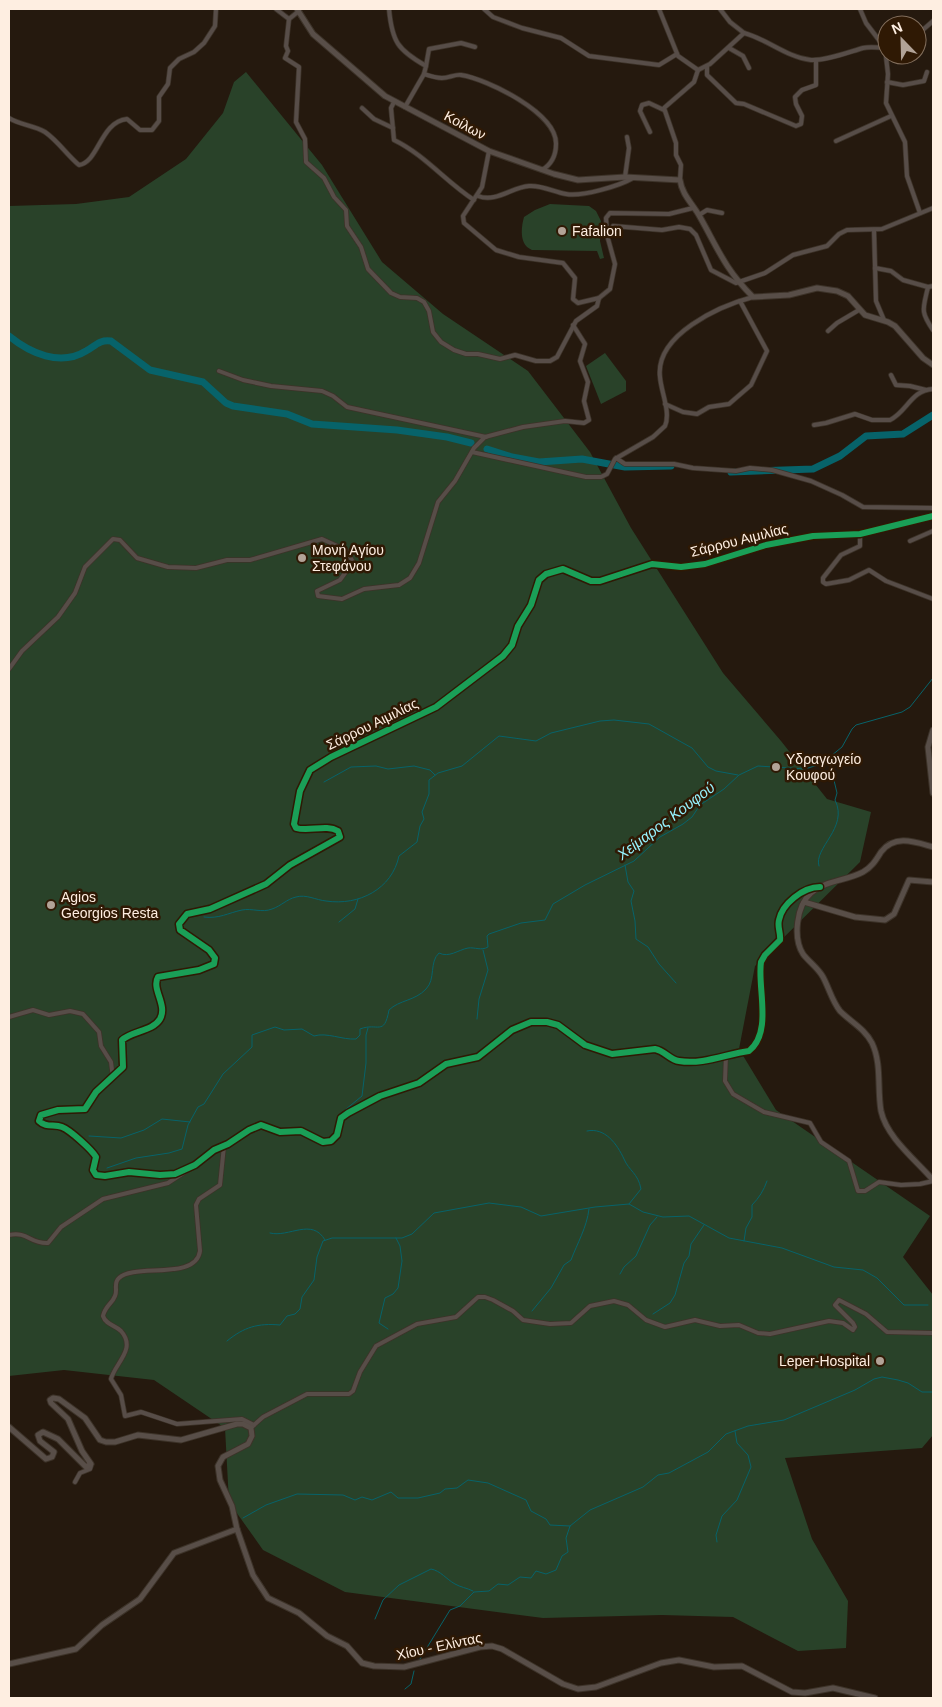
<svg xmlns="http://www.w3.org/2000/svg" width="942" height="1707" font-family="Helvetica,sans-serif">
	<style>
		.green { fill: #294229 }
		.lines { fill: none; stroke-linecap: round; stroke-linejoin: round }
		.stream { stroke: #07636a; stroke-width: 1 }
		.river { stroke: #07636a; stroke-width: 7 }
		.street-casing { stroke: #3d3329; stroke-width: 5.5 }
		.secondary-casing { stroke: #3d3329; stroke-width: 7 }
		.street { stroke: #574d48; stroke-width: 4 }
		.secondary { stroke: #584e48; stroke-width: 5 }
		.cycleway-casing { stroke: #2f1904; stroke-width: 9 }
		.cycleway { stroke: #1a9f57; stroke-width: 6 }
		.poi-dot { fill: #b2a397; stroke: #2f1904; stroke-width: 2 }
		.labels { text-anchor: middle; stroke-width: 5; stroke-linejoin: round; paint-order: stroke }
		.street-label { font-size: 14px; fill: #feeee1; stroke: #2f1904 }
		.poi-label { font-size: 14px; fill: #feeee1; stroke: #2f1904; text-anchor: start }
		.water-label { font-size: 15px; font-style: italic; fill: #96f2fd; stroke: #2f1904 }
	</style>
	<rect width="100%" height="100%" fill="#25190e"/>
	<g class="green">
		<polygon points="246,72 322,165 382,262 443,314 528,371 590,452 631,528 723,673 781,741 827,799 871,812 860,862 755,966 739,1049 776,1110 930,1216 903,1257 933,1295 933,1435 922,1448 785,1458 812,1539 848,1601 846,1648 798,1651 733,1617 662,1615 543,1618 345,1592 263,1550 229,1502 225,1428 154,1380 64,1370 9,1376 9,206 76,204 129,197 186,159 223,113 234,82"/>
		<path d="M550,204L589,206L596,211L601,221L600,241L604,258L600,259L597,251L532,250C519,245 521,228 524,217L535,210Z"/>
		<polygon points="605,353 626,381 626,391 601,404 586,366"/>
	</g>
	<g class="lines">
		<g class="stream">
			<polyline points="324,782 351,767 376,766 388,769 414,766 430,770 435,775"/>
			<polyline points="625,865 628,882 634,891 631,901 635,921 636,939 648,947 659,964 676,983"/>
			<path d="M819,866C813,848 849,828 835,800L837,793L829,759"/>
			<path d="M204,917C219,919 228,913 242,910C252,908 262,913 272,909C281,906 287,899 296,897C306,894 316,900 326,901C359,906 392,889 399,856L417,842L420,826L424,819L422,812L429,794V780L438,773L462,766L499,736L536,741L551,733L600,721L614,720L649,724L692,748L708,767L716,771L738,775"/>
			<polyline points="339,922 355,909 358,899"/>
			<polyline points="477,1019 479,999 488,970 483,950"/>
			<polyline points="345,1110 362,1096 366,1063 366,1035 368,1028"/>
			<path d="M587,1131C605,1127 617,1144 624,1159C629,1171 638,1173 641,1189L629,1204"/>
			<polyline points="89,1136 121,1138 144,1130 162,1119 190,1122"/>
			<path d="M107,1168L136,1158L169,1153L182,1149L188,1125L198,1107L204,1104L223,1074L252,1047V1035L275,1027L284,1030L302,1029L314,1036C327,1032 342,1040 356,1039L360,1035V1029C378,1022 384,1037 389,1010C399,1000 415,1001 426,989C436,979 429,962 439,953C449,958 458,950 468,948C475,947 481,951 488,947L487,936L489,934L521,923L545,920L553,904L585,885L634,861L660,837L683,824L692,817L700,805L724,789L739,775L758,766L805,769L821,764L842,747L852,729L856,725L902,712L910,707L933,678"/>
			<path d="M270,1233C289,1238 312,1217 325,1240"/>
			<path d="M744,1241L746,1228L752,1217V1205C759,1198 764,1190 767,1181"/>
			<polyline points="620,1274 624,1267 636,1256 650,1225 657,1217"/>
			<path d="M532,1311L551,1288L564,1265L571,1260C577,1244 587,1227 589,1209"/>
			<polyline points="653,1314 670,1303 675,1295 684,1263 689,1256 691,1244 704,1225"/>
			<polyline points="388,1329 379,1323 385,1298 393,1294 398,1288 402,1261 400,1246 396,1238"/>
			<path d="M227,1341C244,1327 258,1323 280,1325L287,1316L295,1314L300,1309L302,1297L314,1280L317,1257L323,1241L332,1238H402L412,1234L434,1213L489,1203L521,1207L541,1216L595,1207L629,1204L643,1212L663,1217L689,1216L729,1238L782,1248L834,1267L863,1270L877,1278L904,1305H928"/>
			<polyline points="243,1518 266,1505 297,1494 343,1495 355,1500 362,1497 372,1500 391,1492 398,1498 418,1498 440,1493 445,1489 457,1488 468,1480 488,1483 526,1500 531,1511 546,1519 550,1525 570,1526"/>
			<polyline points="717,1542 716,1535 722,1516 737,1500 751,1467 748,1455 737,1443 735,1431"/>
			<path d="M375,1619L383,1600L399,1585L431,1569C441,1571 446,1579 455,1584C460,1587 467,1588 473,1591"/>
			<polyline points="420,1659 450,1610 460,1606 474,1592 489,1591 498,1584 508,1585 520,1577 531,1578 536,1571 546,1574 556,1570 562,1556 568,1552 566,1538 570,1526 590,1510 643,1487 658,1475 669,1473 708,1452 726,1434 748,1426 784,1420 855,1390 874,1379 882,1377 898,1380 908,1383 922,1392 933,1392"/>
			<polyline points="405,1689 411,1684 414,1671"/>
		</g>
		<g class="river">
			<path d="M9,336C30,353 60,367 86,351C95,346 100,339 111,341L150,370L203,382L226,403L233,406L287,414L312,424L397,430L447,437L471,443"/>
			<polyline points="487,449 512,457 539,462 582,459 625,467 671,466"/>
			<polyline points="731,472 813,469 840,456 866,436 903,434 933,415"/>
		</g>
		<g class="street-casing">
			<g id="street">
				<polyline points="276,9 289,19"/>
				<path d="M389,9C392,42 398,50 426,66L424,74L405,107"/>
				<polyline points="484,9 493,17 522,28 561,38 589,56 659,65 677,54"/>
				<polyline points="659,9 678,56 698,70"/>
				<polyline points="720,9 730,22 744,33"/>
				<polyline points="860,9 866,23 885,48 888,74 886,103 905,142 907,176 920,213"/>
				<polyline points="299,11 289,19 286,46 288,51 285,58 299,67 296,122 305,139 306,162 324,178 334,197 346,210 347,226 361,247 368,269 391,293 400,297 417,298 424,302 429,311 433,332 441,342 454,350 466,354 478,354 500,359 515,355 536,361 550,361 557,357 576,321 597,306 599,298"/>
				<polyline points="917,35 933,21"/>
				<polyline points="729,48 743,56 749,68"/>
				<polyline points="426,66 429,49 461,43 475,47"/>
				<polyline points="707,66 707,75 736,103 744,104 796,126 801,124 802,116 796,104 795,97 802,90 816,85 816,60"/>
				<path d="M698,70L710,64L744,33C767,39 786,57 811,60C826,61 849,52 863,48C871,46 879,48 887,48"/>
				<path d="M424,74C430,76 436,78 442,78C449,78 455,74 461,75C487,79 557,113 556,144C556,154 552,164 542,170"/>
				<polyline points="887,82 903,85 924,81 927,72"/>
				<path d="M394,102L391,108L394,140C425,155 446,182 474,200"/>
				<polyline points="362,108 374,119 393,128"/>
				<path d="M9,118C20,125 33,125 45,132C58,141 67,155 79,165C99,162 100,122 127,119L140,130H152L159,121V97L168,84L170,68L179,59L194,52L204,43L215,26L216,9"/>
				<polyline points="650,132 640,111 642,105 649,103 664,110"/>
				<polyline points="836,141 891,116"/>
				<polyline points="489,151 482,187 463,216 464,223 496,250 519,257 563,263 575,278 573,299 578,303 599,298 610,289 615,264 607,235 613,226 662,230 679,227 690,229 696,235 711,270 736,283 765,273 793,255 827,246 839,234 847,230 882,229 933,208"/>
				<polyline points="625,177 629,148 627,137"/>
				<polyline points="680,180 681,165 676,155 676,143 664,108 694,82 698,70"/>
				<path d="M478,196C496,203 512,187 529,186C542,185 554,192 566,194C582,197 619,186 633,178"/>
				<polyline points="699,215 707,210 722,213"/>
				<polyline points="874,230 876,301 884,320"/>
				<polyline points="607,232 606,218 610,213 669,214 693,208"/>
				<polyline points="875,268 891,271 903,280 928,287"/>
				<path d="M933,286L928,287C923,309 920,311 933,330"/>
				<polyline points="828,331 837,323 859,310"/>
				<polyline points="219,371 243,380 271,386 322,391 333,396 347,407 486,437"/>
				<polyline points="891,375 896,385 910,386 926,390"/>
				<polyline points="665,404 683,412 697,414 709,407 729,404 751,385 767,351 740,301"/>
				<path d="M814,425L826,423L855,414L872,420H890C907,412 911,390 933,389"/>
				<path d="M472,452L586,477H601L607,474L615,459L653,437L665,426C671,412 661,392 660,377C655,335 719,306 753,297"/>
				<polyline points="616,458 625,464 674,464 693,468 736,471 750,468 772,470 811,481 842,495 863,507 933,508"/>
				<polyline points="860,534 860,546 841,555 823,578 823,582 826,584 849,580 869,570 886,581 933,599"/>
				<polyline points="910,541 933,531"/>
				<polyline points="9,669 22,651 58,617 75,593 85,567 113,539 120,540 137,558 168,567 196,568 227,560 250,560 322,539 346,550 353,562 340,580 317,591 318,596 342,599 364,589 399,585 410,578 419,563 438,502 455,481 474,448 485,437 523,427 565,421 584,423 589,420 584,401 588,382 580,361 585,344 573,325"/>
				<path d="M818,887C803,887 782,904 779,920C777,927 781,933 780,940L765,955L761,962C757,987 773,1032 749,1051C726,1054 703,1065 679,1061C670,1060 665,1051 655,1049L612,1054L585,1045L558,1025L547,1022H531L512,1030L478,1057L446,1064L419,1083L380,1096L348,1113L341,1118L337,1135L331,1141L323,1142L301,1131L280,1132L261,1125L249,1130L228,1144L214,1150L195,1165L175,1174L160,1175L129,1172L105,1176L96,1175L93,1170L96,1157C92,1150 70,1130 62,1127C54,1124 46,1128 39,1121L41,1115L58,1110L85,1109L96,1092L123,1067L122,1040C132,1031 153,1031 160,1019C168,1005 151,989 158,977L199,970L214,964L215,958L209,950L180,930L179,924L187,914L210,909L266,884L290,865L340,837L338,831C326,824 309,832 296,828L294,824L300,791L310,770L331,757L436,707L503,656L512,645L518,626L531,605L539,580L546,574L563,569L591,581H600L652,564L681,567L705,564L766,545L813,536L860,534L933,516"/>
				<polyline points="9,1017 33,1010 49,1015 70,1011 83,1014 99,1032 101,1046 111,1062 113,1078"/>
				<polyline points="726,1055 725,1081 733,1094 764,1112 810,1123 821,1142 849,1161 858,1191 865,1191 879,1182 901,1185 920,1184 933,1181"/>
				<path d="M224,1146L220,1185L199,1199L196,1205L200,1251C196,1281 134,1263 119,1278C113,1283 118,1290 115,1296C112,1304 105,1306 103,1316C106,1325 115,1325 121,1331C137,1349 115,1363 111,1379L121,1395L125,1416L141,1412L177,1424L242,1419L254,1425L253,1426"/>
				<path d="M9,1235C28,1231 30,1244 48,1243L61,1227L103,1199L168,1183L191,1168"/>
				<polyline points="254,1425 263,1417 307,1394 349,1394 353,1391 360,1372 376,1346 417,1324 456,1317 478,1297 485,1297 493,1300 513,1311 523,1320 550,1324 571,1323 590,1306 614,1301 628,1305 646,1320 665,1327 695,1320 720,1326 739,1325 758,1333 770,1334 829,1321 843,1323 853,1330 855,1327 853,1323 835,1305 839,1300 866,1314 887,1332 933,1333"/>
				<polyline points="75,1482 80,1473 90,1469 91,1466"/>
			</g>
		</g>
		<g class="secondary-casing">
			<g id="secondary">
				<path d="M297,9L313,34L385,96L489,151L554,174L578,180L625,177L680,180C682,195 693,204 700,217C718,249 725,269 753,297L789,295L817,288L837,291L848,296L865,315L888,322L895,326L923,358L933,365"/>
				<polyline points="933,730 928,747 933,793"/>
				<path d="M933,847C915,842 895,834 881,852C876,860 872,867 863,872C846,881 826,880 811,893C796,906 793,938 803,954C809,962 818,968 823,977C829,988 832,1001 840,1011C851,1022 865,1029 872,1043C882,1064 877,1088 881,1111C887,1138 916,1160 933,1180"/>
				<polyline points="804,902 855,917 885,920 894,914 909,880 933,882"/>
				<polyline points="9,1427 46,1459 52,1457 54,1452 40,1441 38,1435 43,1432 58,1439 86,1467 91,1464 82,1451 68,1419 51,1403 50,1400 53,1398 59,1399 85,1418 100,1440 106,1442 115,1442 138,1435 181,1440 237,1424 243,1424 251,1428 252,1436 248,1444 223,1457 218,1466 220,1480 232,1506 237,1529"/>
				<polyline points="9,1664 76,1649 102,1625 140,1599 174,1553 237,1529 253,1575 268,1598 299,1613 327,1636 347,1646 362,1663 374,1666 404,1667 480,1647 492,1646 502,1649 563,1684 578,1689 596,1687 661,1663 679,1660 714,1667 742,1666 792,1692 805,1693 833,1688 875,1698"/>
			</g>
		</g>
		<use href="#street" class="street"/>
		<use href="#secondary" class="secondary"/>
		<g class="cycleway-casing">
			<path id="cycleway" d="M820,887C803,887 782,904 779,920C777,927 781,933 780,940L765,955L761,962C757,987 773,1032 749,1051C726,1054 703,1065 679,1061C670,1060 665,1051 655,1049L612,1054L585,1045L558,1025L547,1022H531L512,1030L478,1057L446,1064L419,1083L380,1096L348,1113L341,1118L337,1135L331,1141L323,1142L301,1131L280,1132L261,1125L249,1130L228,1144L214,1150L195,1165L175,1174L160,1175L129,1172L105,1176L96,1175L93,1170L96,1157C92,1150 70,1130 62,1127C54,1124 46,1128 39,1121L41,1115L58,1110L85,1109L96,1092L123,1067L122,1040C132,1031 153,1031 160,1019C168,1005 151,989 158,977L199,970L214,964L215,958L209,950L180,930L179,924L187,914L210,909L266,884L290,865L340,837L338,831C326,824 309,832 296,828L294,824L300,791L310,770L331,757L436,707L503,656L512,645L518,626L531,605L539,580L546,574L563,569L591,581H600L652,564L681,567L705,564L766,545L813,536L860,534L933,516"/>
		</g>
		<use href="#cycleway" class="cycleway"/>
	</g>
	<g class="poi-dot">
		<circle cx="562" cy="231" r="5"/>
		<circle cx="302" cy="558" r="5"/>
		<circle cx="776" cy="767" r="5"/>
		<circle cx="51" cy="905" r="5"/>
		<circle cx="880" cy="1361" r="5"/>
	</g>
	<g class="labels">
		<g class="street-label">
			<text transform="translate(465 125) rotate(28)" y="5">Κοίλων</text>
			<text transform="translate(739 540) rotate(-14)" y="5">Σάρρου Αιμιλίας</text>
			<text transform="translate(372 724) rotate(-26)" y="5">Σάρρου Αιμιλίας</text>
			<text transform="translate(439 1646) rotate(-12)" y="5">Χίου - Ελίντας</text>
		</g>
		<g class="poi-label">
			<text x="572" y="236">Fafalion</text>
			<text x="312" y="555">Μονή Αγίου<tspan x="312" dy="16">Στεφάνου</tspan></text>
			<text x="786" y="764">Υδραγωγείο<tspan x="786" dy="16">Κουφού</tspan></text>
			<text x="61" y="902">Agios<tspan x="61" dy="16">Georgios Resta</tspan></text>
			<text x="870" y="1366" text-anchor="end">Leper-Hospital</text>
		</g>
		<g class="water-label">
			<text transform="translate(666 821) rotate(-37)" y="5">Χείμαρος Κουφού</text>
		</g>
	</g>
	<rect width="942" height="1707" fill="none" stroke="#feeee1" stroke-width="20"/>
	<g transform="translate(902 40) rotate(337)"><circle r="24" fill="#2f1904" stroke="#826e5c"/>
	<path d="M0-4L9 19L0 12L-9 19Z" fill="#b2a397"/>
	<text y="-8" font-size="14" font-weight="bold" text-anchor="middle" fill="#feeee1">N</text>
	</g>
</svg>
